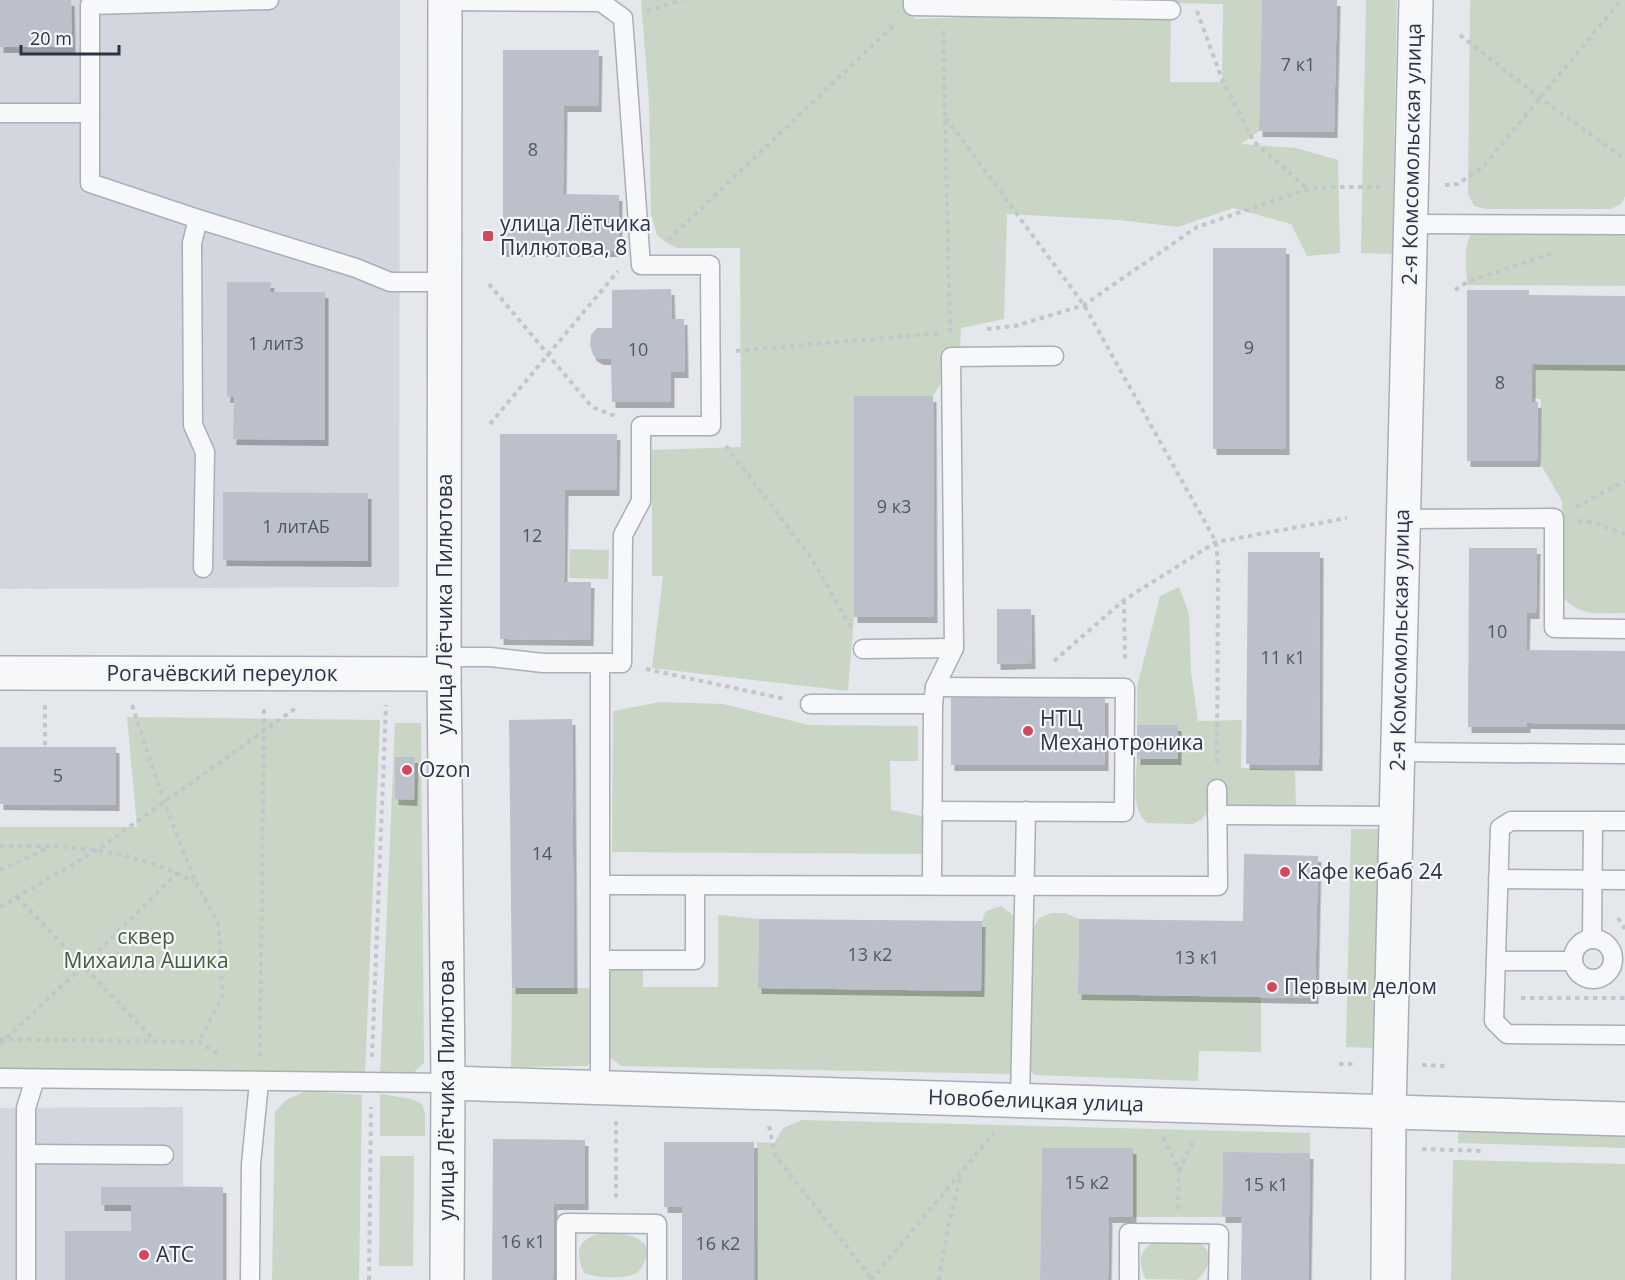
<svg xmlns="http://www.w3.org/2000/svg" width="1625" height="1280" font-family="'Open Sans',sans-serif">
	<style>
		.built { fill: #d2d6de }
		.green { fill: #c9d6c5 }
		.building { fill: #bbc0ca; filter: url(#shadow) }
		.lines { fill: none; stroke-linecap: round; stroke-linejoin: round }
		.service-casing { stroke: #a9aeb7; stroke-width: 21 }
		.minor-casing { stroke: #a9aeb7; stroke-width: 36 }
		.path { stroke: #c2c5cb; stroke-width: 4; stroke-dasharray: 4.5 4.5; stroke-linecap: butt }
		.service { stroke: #f7f8fa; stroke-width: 18 }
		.minor { stroke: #f7f8fa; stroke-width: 33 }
		.poi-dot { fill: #d1495b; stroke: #f4f6f9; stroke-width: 2 }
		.labels { text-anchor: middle; stroke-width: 4.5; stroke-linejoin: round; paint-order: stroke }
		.number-label { font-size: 18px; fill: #4f5766 }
		.street-label { font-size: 21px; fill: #2b3445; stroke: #f4f6f9 }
		.poi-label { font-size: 21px; fill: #2b3445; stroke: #f4f6f9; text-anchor: start }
		.park-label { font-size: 21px; fill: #3f6138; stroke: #f4f6f9 }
	</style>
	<defs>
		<filter id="shadow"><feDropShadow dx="3.5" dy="6" stdDeviation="0" flood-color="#0004"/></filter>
	</defs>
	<rect width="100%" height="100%" fill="#e4e7ec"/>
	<g class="built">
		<polygon points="0,0 400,0 399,587 0,589"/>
		<polygon points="183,1107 183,1186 223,1187 223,1280 0,1280 0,1108"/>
	</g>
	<g class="green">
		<polygon points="641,0 904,0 904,7 916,19 967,17 1171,17 1170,82 1222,82 1223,4 991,0 1262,0 1259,131 1241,144 1296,148 1338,160 1340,253 1307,256 1291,224 1233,208 1178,227 1119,220 1007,214 1004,319 961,328 960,349 943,349 944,378 933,396 854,396 854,617 848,691 652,668 663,576 652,576 652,450 741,447 740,248 677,248 665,242 657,235 651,214 649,102"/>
		<polygon points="1366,0 1397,0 1392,254 1361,253"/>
		<polygon points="1470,0 1625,0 1625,196 1621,204 1611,209 1486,209 1474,206 1468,194"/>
		<path d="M1476,229L1625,230V286L1467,285C1467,269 1461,240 1476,229Z"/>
		<path d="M1535,364L1625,365V613C1595,613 1581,618 1560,594L1563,534L1562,501L1540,463L1541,399L1534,398Z"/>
		<polygon points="570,549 609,550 608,579 569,578"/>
		<path d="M1179,587L1189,614L1191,672L1198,721L1242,720L1241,768L1295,771L1296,806L1228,805L1225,800L1209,809L1202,819L1193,824L1147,823C1130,807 1136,781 1137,759H1177L1178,726L1137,725V687L1160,596Z"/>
		<polygon points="660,702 723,704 809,725 918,726 918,761 890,761 891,810 922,816 924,854 612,852 613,711"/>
		<polygon points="127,717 380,720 365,1073 268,1074 0,1069 0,827 137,827"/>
		<polygon points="395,723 421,723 424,1063 412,1074 380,1074"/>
		<polygon points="1351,829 1380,829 1375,1048 1346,1047"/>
		<polygon points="1001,906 1014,916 1016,931 1015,1068 1010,1074 621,1066 611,1058 605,1047 604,965 643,965 643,987 718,987 718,915 759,919 758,988 981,991 982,921 986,911"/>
		<polygon points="1052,913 1065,913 1079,919 1078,994 1261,997 1261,1052 1199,1051 1198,1081 1035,1075 1028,1069 1031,933 1039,918"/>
		<polygon points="512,988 593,988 594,1059 587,1066 511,1067"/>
		<polygon points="306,1091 362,1095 359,1280 272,1280 275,1112 286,1100"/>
		<polygon points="380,1094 412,1099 422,1104 425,1114 425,1136 380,1136"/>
		<polygon points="802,1120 1310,1133 1310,1153 1223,1152 1222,1217 1133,1217 1133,1148 1042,1148 1040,1280 756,1280 757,1142 774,1143 783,1128"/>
		<polygon points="1458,1126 1625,1131 1625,1148 1458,1143"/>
		<polygon points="380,1156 414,1156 413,1266 379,1266"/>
		<polygon points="1453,1160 1625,1164 1625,1280 1451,1280"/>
		<path d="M612,1232C626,1234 653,1238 646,1259C643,1265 641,1271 635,1274C625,1279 594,1278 584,1273C571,1246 584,1234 612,1232Z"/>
		<path d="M1159,1239C1171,1240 1188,1238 1199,1243C1216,1252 1208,1271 1197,1280L1146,1279C1136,1260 1139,1249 1159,1239Z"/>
	</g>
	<g class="building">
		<polygon points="0,0 71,0 72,47 0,47"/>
		<polygon points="1262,0 1337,0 1334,132 1259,131"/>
		<polygon points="503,50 599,50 598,106 564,106 563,194 619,195 619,251 503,251"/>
		<rect x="1213" y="248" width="73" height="201"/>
		<polygon points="227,282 271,282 270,292 325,292 325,440 233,439 234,397 227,397"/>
		<polygon points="671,289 672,319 684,319 685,372 671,372 671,402 612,402 611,359 600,359 593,355 590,345 591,335 597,328 612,328 612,290"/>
		<polygon points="1467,290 1529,290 1529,295 1625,296 1625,365 1532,364 1532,402 1538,402 1537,461 1467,461"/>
		<polygon points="854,396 933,396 934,617 854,617"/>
		<polygon points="500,434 617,434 616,490 565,490 564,582 591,582 590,640 500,639"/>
		<polygon points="223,492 368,493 368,561 223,560"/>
		<polygon points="1469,548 1537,548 1536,613 1527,613 1526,650 1625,651 1625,724 1527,723 1527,727 1468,727"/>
		<polygon points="1248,552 1320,552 1319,765 1246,764"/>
		<polygon points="997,609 1031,609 1032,663 997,664"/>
		<rect x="951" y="697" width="154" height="68"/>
		<polygon points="572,719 574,988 512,988 509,720"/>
		<rect x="1137" y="725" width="41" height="34"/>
		<polygon points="0,747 116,747 116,805 0,804"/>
		<polygon points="395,757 415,757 414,800 395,799"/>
		<polygon points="1244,854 1318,856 1315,998 1078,994 1079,919 1243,921"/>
		<polygon points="759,919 982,921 981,991 758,988"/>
		<polygon points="493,1139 585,1140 585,1204 554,1204 553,1280 492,1280"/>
		<polygon points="664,1142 754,1142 754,1280 682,1280 682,1207 664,1207"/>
		<polygon points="1042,1148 1133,1148 1133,1217 1109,1217 1108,1280 1040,1280"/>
		<polygon points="1223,1152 1310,1153 1308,1280 1241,1280 1242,1217 1222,1217"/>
		<polygon points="101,1187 223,1187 223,1280 65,1280 65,1231 131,1231 131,1205 101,1205"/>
	</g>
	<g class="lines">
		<g class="service-casing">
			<g id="service">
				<polyline points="269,0 90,5 90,183 198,219 356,268 390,282 444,282"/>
				<polyline points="913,0 913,6 1171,10"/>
				<polyline points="0,113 90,113"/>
				<polyline points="198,219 192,243 193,425 205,452 203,568"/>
				<polyline points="1411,224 1625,225"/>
				<polyline points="1404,519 1554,518 1554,628 1625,629"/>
				<polyline points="863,649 954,648"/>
				<polyline points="444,657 490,657 543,663 622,663 623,535 641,501 641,426 711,426 710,265 641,265 623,18 601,2 445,1"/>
				<polyline points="600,663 600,1088"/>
				<polyline points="810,704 933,704"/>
				<polyline points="1398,752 1625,754"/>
				<polyline points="932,811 1124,812 1125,688 935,687"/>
				<polyline points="1217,815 1396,816"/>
				<polyline points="1625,821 1511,821 1500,828 1494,1021 1507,1034 1625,1035"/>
				<polyline points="1498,879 1625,880"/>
				<polyline points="932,884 933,704 935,687 954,648 951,357 1054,356"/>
				<polyline points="600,885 1218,886 1217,789"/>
				<circle cx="1593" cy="959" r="20"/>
				<polyline points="1592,939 1593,821"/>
				<polyline points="600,960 695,960 695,885"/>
				<polyline points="1496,961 1572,961"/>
				<polyline points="0,1078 448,1083"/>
				<polyline points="1020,1101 1026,811"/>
				<polyline points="26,1154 164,1155"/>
				<polyline points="26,1280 26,1108 35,1079"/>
				<polyline points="250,1280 251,1164 259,1082"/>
				<polyline points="566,1280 566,1223 657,1224 657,1280"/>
				<polyline points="1129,1280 1129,1233 1219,1234 1218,1280"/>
			</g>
		</g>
		<g class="minor-casing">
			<g id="minor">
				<polyline points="445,0 444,674 448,1083 447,1280"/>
				<polyline points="0,673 444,674"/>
				<polyline points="448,1083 1625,1119"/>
				<polyline points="1388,1280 1389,1112 1416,0"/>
			</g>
		</g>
		<g class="path">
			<polyline points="647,11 683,0"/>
			<polyline points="1197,11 1223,82 1254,142 1308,189"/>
			<polyline points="943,31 950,332"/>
			<polyline points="1460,35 1540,98 1625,159"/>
			<polyline points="946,118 1084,305 1216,542 1218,565 1217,766"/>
			<polyline points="1445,185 1458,184 1483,167 1621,0"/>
			<polyline points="668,240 895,24"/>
			<polyline points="489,284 592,407 618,417"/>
			<polyline points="1455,290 1467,282 1556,252"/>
			<polyline points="987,329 1015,326 1084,305 1197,227 1308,189 1331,187 1381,187"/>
			<polyline points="736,351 941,333"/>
			<polyline points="490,424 618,271"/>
			<polyline points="726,446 810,556 851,627"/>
			<polyline points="1576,507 1625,481"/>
			<polyline points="1578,521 1595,523 1625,534"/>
			<polyline points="1124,600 1125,663"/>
			<polyline points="1054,661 1124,600 1216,542 1347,518"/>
			<polyline points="646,669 785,699"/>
			<polyline points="45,705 45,747"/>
			<polyline points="132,705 164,802 196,883 218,923 221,959 222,998 199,1042"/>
			<path d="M0,846C71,845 131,848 194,882"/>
			<polyline points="0,870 50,847"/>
			<polyline points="17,897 155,1041"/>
			<polyline points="0,907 97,850 296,708"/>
			<polyline points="1618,918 1625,929"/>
			<polyline points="1521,998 1625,998"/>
			<polyline points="0,1039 199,1042 218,1054"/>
			<polyline points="0,1044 83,966 177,873"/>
			<polyline points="260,1056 264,707"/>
			<polyline points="372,1057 386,705"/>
			<polyline points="1339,1064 1357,1064"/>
			<polyline points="1422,1065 1445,1066"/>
			<polyline points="616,1121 616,1198"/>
			<polyline points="769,1126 775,1155 872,1279"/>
			<polyline points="1163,1137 1179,1170 1195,1138"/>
			<polyline points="1422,1149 1483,1151"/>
			<polyline points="1178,1209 1179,1170"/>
			<polyline points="369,1280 371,1107"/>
			<polyline points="871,1280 994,1133"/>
			<polyline points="939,1280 948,1227 960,1178"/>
		</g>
		<use href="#service" class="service"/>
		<use href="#minor" class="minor"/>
	</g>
	<g class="poi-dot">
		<rect x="482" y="230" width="12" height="12" rx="3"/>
		<circle cx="1028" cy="731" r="6"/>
		<circle cx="407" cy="770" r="6"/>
		<circle cx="1285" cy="872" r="6"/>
		<circle cx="1272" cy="987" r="6"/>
		<circle cx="144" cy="1255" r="6"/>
	</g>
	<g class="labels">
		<g class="number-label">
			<text x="1298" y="71">7 к1</text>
			<text x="533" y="156">8</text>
			<text x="276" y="350">1 литЗ</text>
			<text x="1249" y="354">9</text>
			<text x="638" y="356">10</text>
			<text x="1500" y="389">8</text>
			<text x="894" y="513">9 к3</text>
			<text x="296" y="533">1 литАБ</text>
			<text x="532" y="542">12</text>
			<text x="1497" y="638">10</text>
			<text x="1283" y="664">11 к1</text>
			<text x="58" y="782">5</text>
			<text x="542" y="860">14</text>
			<text x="870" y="961">13 к2</text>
			<text x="1197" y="964">13 к1</text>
			<text x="1087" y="1189">15 к2</text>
			<text x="1266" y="1191">15 к1</text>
			<text x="523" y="1248">16 к1</text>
			<text x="718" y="1250">16 к2</text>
		</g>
		<g class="street-label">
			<text transform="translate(1412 154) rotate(-89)" y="7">2-я Комсомольская улица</text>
			<text transform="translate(445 604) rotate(-90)" y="7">улица Лётчика Пилютова</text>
			<text transform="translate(1400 640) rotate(-89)" y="7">2-я Комсомольская улица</text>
			<text x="222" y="681">Рогачёвский переулок</text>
			<text transform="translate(447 1090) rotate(-90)" y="7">улица Лётчика Пилютова</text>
			<text transform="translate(1036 1101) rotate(2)" y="7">Новобелицкая улица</text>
		</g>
		<g class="poi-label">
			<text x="500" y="231">улица Лётчика<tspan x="500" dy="24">Пилютова, 8</tspan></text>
			<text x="1040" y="726">НТЦ<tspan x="1040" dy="24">Механотроника</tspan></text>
			<text x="419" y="777">Ozon</text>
			<text x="1297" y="879">Кафе кебаб 24</text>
			<text x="1284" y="994">Первым делом</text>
			<text x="156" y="1262">АТС</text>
		</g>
		<g class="park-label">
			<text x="146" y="944">сквер<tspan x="146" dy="24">Михаила Ашика</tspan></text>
		</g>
	</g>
	<path d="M21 45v9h98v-9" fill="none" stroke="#2b3445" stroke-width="3"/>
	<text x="30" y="45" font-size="18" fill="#2b3445" stroke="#f4f6f9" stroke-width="4.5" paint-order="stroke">20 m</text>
</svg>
